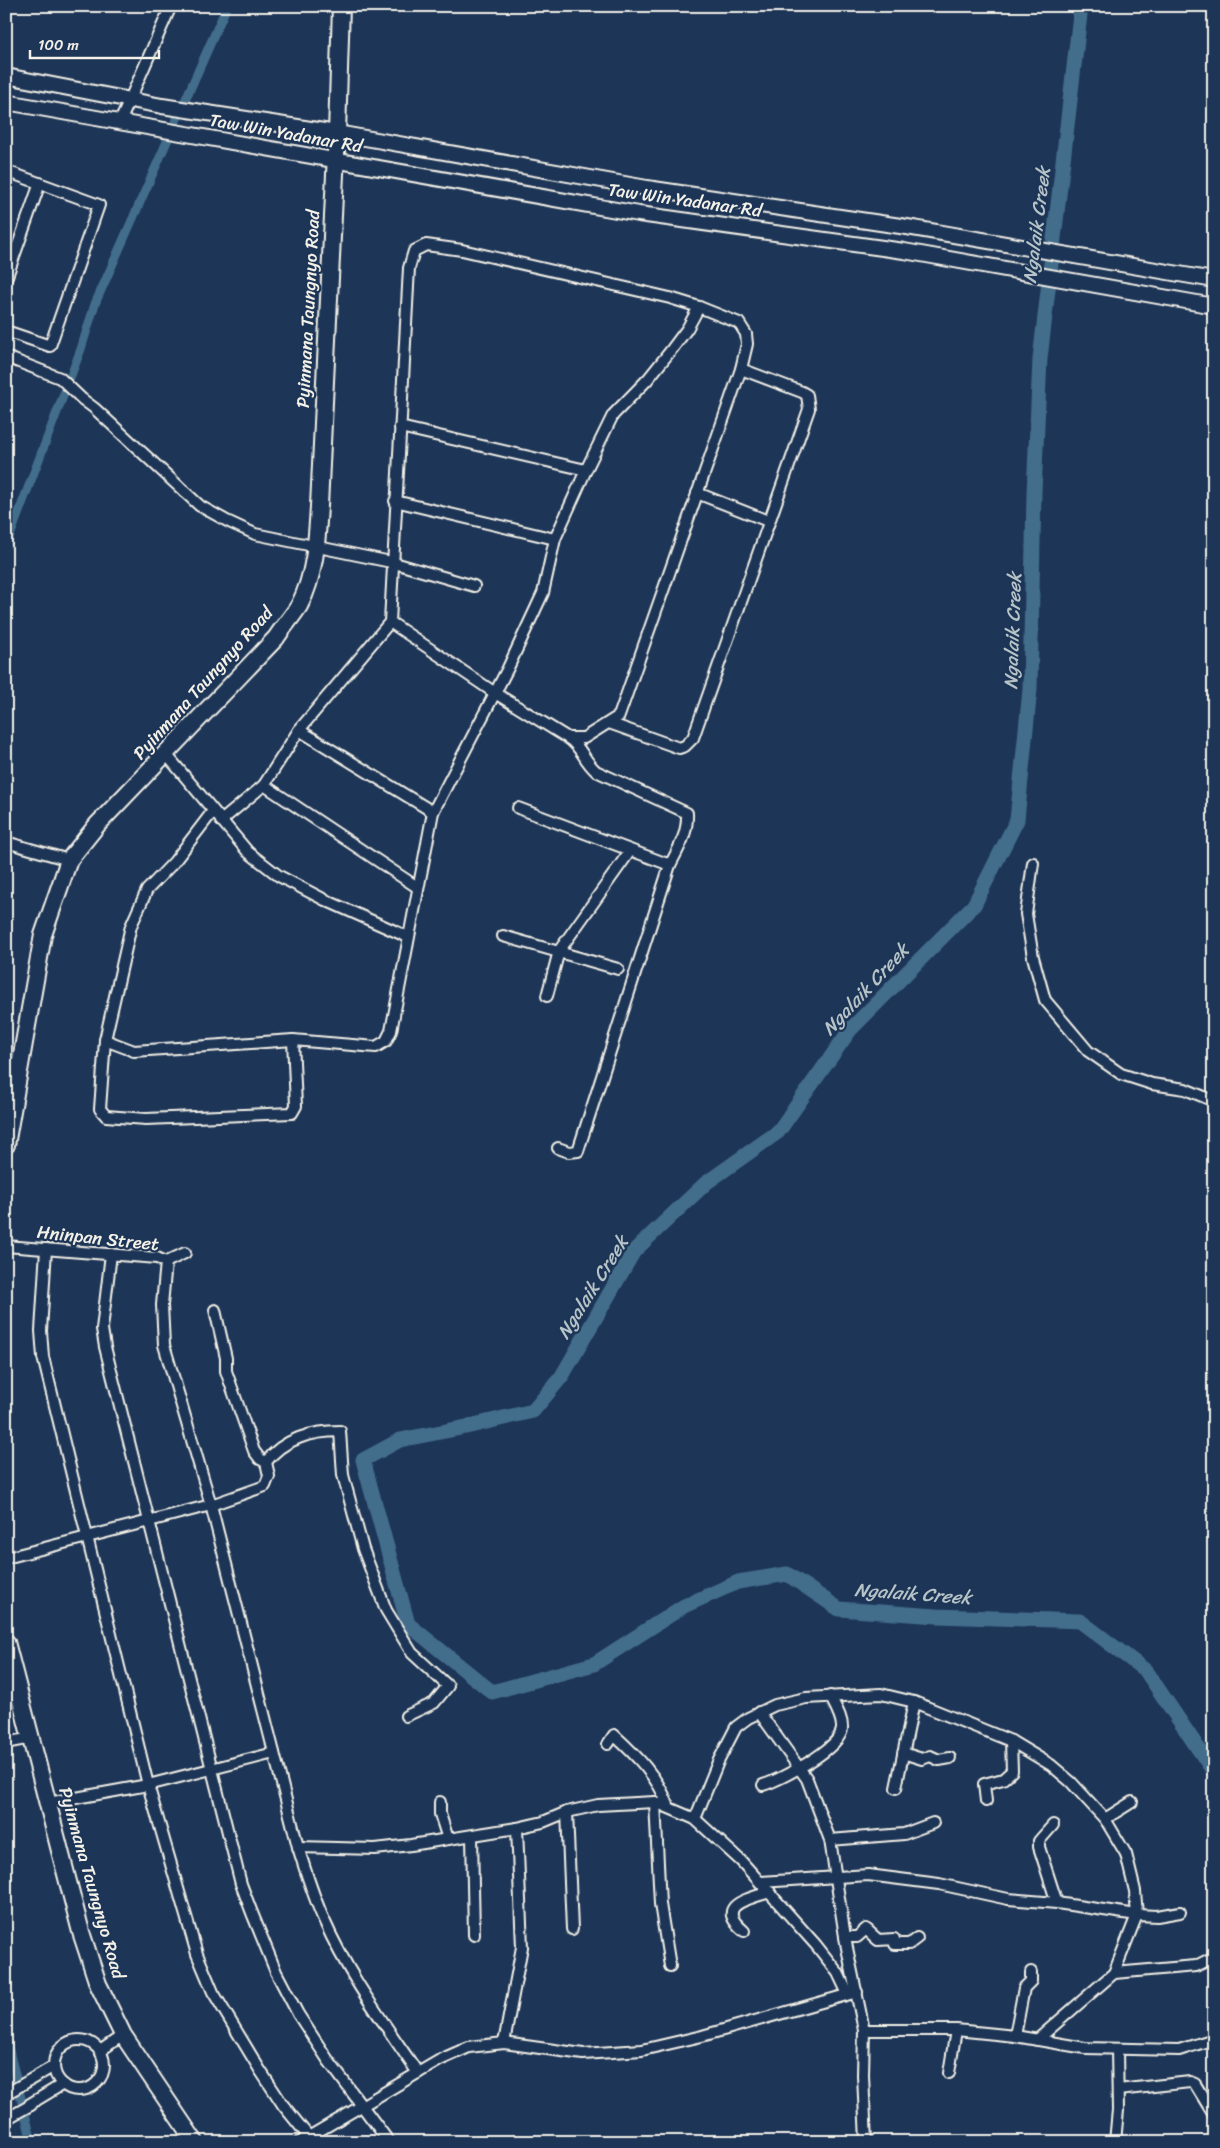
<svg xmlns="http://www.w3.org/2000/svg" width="1220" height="2148" font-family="Sriracha,sans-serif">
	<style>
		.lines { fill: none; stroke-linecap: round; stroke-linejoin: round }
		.canal { stroke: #436d8b; stroke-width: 9 }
		.river { stroke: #436d8b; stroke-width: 15 }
		.minor-casing { stroke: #f4f1e8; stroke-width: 14 }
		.secondary-casing { stroke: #f4f1e8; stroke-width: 18 }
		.primary-casing { stroke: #f4f1e8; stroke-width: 20 }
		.minor { stroke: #1d3557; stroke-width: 10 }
		.secondary { stroke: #1d3557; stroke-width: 14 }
		.primary { stroke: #1d3557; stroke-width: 16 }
		.labels { text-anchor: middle; stroke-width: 4.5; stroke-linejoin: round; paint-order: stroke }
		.street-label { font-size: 18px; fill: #f4f1e8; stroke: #1d3557 }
		.water-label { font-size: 19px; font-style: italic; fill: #b6c3c7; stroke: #1d3557 }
	</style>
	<rect width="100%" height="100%" fill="#1d3557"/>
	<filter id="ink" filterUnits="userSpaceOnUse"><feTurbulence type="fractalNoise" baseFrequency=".02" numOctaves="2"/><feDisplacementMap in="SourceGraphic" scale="10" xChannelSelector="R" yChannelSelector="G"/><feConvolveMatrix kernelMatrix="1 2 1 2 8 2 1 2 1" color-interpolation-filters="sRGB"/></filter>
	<g filter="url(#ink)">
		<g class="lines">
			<g class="canal">
				<polyline points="6,546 81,349 95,304 227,6"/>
				<polyline points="6,2038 32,2142"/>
			</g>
			<polyline class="river" points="1081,6 1040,359 1034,493 1030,689 1017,820 974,905 850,1030 778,1132 706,1183 634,1251 562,1376 533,1411 466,1427 400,1440 363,1460 408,1624 492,1692 594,1664 684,1606 738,1582 787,1574 839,1609 937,1616 1080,1621 1146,1671 1214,1772"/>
			<g class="minor-casing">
				<g id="minor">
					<polyline points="120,122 171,6"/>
					<polyline points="6,171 99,205 50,346 6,331"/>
					<polyline points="6,279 40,183"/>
					<polyline points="6,357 60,378 82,399 94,408 200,506 227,521 255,534 391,562 474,586"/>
					<polyline points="400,427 586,470"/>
					<polyline points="697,493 768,521"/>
					<polyline points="395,501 555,539"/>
					<polyline points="609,723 679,748 685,746 693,738 809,409 807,395 802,392 741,369"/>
					<polyline points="299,730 433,812"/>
					<polyline points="166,754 248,852 279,876 325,900 408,937"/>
					<polyline points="264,785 417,887"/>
					<polyline points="518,808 670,865"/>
					<polyline points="213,811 174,862 147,890 131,926 105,1040 100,1109 106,1116 146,1119 292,1113 296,1106 293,1040"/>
					<polyline points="221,821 264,785 299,730 390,622 409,268 414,251 426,245 462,250 670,298 699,307 739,323 746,334 747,344 741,369 619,716 584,738 568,738 495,693 390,622"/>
					<polyline points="6,842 69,860"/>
					<polyline points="1033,863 1026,914 1033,957 1045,1000 1088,1051 1121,1074 1152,1084 1185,1089 1214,1101"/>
					<polyline points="503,936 618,969"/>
					<polyline points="547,996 559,951 630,851"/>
					<polyline points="105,1040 134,1051 293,1040 376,1047 386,1041 391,1031 433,812 508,668 543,593 555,539 586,470 613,415 648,379 672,349 687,329 699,307"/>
					<path d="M558,1148L569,1152L578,1151L670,865C679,848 688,833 687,813L596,771C584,761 581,746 568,738"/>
					<polyline points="6,1246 157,1258 166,1262 185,1253"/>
					<polyline points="46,1249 41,1331 43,1357 148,1785 197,1954 213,1992 260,2070 283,2105 313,2142"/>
					<polyline points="111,1254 102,1329 105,1347 241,1884 252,1913 276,1972 298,2014 328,2060 389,2142"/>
					<path d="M166,1262L162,1305L164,1345L211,1505L298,1847C306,1872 313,1896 324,1920C348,1975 384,2023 418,2073"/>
					<polyline points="215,1310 226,1358 226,1371 254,1451 260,1459 266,1462"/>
					<path d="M6,1558L211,1505L265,1486L269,1476L266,1462C283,1439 312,1431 340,1431L343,1475L363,1549L386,1610L412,1653L448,1686L434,1703L406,1716"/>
					<polyline points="759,1712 807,1779 830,1840 846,1943 864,2030 863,2075 866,2142"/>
					<polyline points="6,1743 32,1738"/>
					<path d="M608,1744L614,1735C636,1755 658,1777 668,1805"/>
					<polyline points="903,1753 922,1759 930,1756 939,1760 950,1758"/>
					<path d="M763,1785C780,1780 840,1749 842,1729C843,1718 835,1706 830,1696"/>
					<polyline points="896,1788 914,1702"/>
					<polyline points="986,1801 984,1784 1003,1779 1012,1771 1011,1741"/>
					<polyline points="440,1802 440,1814 448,1839"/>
					<polyline points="655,1802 660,1904 670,1966"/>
					<polyline points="48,1803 148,1785 274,1753"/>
					<polyline points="567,1812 572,1929"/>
					<polyline points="695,1819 718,1762 736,1727 748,1718 775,1705 806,1698 881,1694 914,1702 1011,1741 1051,1765 1071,1782 1105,1819 1126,1854 1135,1891 1137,1915 1114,1973 1037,2040"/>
					<polyline points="1105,1819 1132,1802"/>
					<polyline points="1053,1825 1039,1841 1039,1847 1057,1903"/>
					<polyline points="472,1836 474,1935"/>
					<polyline points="830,1840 904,1834 933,1823"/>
					<polyline points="298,1847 375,1849 411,1845 517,1828 543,1822 567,1812 598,1805 655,1802 695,1819 741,1861 816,1945 838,1973 848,1994"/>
					<polyline points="761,1882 868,1875 939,1884 1008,1899 1057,1903 1137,1915 1157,1916 1180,1912"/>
					<path d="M744,1931C713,1905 748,1899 770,1892"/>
					<polyline points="845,1937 857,1937 866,1929 878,1940 894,1939 895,1944 909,1944 917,1938"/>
					<polyline points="1114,1973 1196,1966 1214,1957"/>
					<polyline points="864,2030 956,2030 1015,2036 1085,2048 1179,2050 1214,2039"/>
					<polyline points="1015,2036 1024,1988 1031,1981 1031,1972"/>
					<circle cx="79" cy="2065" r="25"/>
					<polyline points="504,2043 522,1947 517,1828"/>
					<polyline points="100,2051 123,2035"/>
					<polyline points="949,2073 956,2030"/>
					<polyline points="1118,2090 1190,2082 1195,2084 1214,2115"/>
					<polyline points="6,2094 54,2066"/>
					<polyline points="31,2105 30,2104 63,2084"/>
					<polyline points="6,2119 31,2105"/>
					<polyline points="300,2142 440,2060 469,2047 504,2043 583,2054 642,2050 702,2036 857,1992"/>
					<polyline points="1115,2142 1118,2110 1117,2049"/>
				</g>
			</g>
			<g class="secondary-casing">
				<g id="secondary">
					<polyline points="6,76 162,106 337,133 647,188 907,227 1214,280"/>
					<polyline points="6,102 639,214 904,251 1214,306"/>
				</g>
			</g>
			<g class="primary-casing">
				<g id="primary">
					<path d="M6,1145L43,935L69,860L97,825L276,638C283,627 292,617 299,606C315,576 317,540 319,506L337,133L341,6"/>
					<polyline points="6,1642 81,1932 98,1984 123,2035 195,2142"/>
				</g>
			</g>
			<use href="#minor" class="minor"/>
			<use href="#secondary" class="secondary"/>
			<use href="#primary" class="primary"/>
		</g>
	</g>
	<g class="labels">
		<g class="street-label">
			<text transform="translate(286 133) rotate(10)" y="6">Taw Win Yadanar Rd</text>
			<text transform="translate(685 200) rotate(8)" y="6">Taw Win Yadanar Rd</text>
			<text transform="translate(308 309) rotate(-87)" y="6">Pyinmana Taungnyo Road</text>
			<text transform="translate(203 683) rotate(-48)" y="6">Pyinmana Taungnyo Road</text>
			<text transform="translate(98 1238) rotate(6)" y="6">Hninpan Street</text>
			<text transform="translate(92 1883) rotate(74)" y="6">Pyinmana Taungnyo Road</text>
		</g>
		<g class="water-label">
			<text transform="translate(1036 225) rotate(-83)" y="7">Ngalaik Creek</text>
			<text transform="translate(1012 631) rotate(-88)" y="7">Ngalaik Creek</text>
			<text transform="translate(865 989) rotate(-47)" y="7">Ngalaik Creek</text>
			<text transform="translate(592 1287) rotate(-58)" y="7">Ngalaik Creek</text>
			<text transform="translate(913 1593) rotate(4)" y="7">Ngalaik Creek</text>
		</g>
	</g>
	<rect width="1220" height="2148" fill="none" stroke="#1d3557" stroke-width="25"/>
	<rect x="12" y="12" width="1195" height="2123" fill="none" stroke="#f4f1e8" stroke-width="2" filter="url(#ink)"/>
	<path d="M30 50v8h129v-8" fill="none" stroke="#f4f1e8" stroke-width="2.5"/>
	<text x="38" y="50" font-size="15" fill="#f4f1e8" stroke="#1d3557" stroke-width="4" paint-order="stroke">100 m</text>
</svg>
